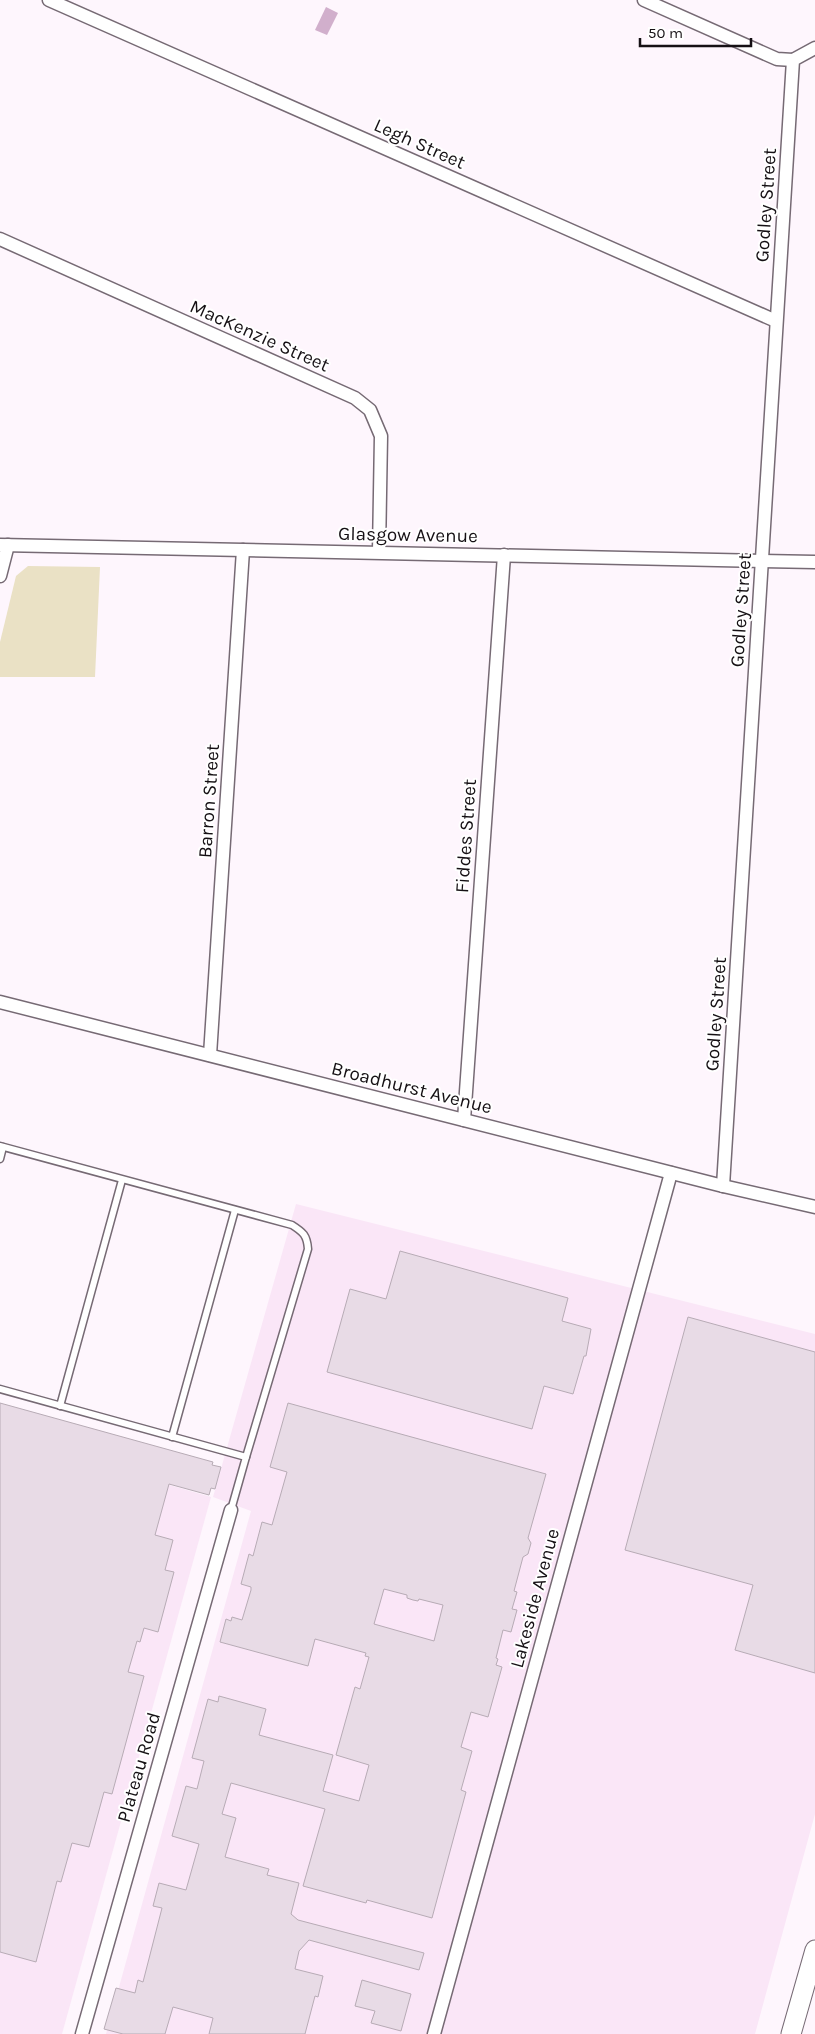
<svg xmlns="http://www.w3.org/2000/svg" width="815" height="2034" font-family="Karla,sans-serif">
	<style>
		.built { fill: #fae6f7 }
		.green { fill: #eae1c5 }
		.water { fill: #d1afcc }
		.building { fill: #e8dbe6; stroke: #b7abb5; fill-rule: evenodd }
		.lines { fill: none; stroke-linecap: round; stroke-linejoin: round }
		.lane-casing { stroke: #766a74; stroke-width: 9 }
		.street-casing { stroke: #766a74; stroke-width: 15 }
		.secondary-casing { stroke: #766a74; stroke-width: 21 }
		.lane { stroke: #fff; stroke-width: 6 }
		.street { stroke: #fff; stroke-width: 12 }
		.secondary { stroke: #fff; stroke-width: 19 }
		.labels { text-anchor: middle; stroke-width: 4; stroke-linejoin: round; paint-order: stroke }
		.street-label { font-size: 19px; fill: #151014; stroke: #fff }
	</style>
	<rect width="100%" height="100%" fill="#fef6fd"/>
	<g class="built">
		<polygon points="296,1204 815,1334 815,1814 755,2034 106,2034 251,1511 213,1497"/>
		<polygon points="0,1436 211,1497 62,2034 0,2034"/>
	</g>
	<polygon class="green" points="28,566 100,567 95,677 0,677 0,642 16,576"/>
	<polygon class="water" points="326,7 338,13 327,35 315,30"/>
	<g class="building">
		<polygon points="400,1251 568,1298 562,1321 591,1329 586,1356 584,1356 573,1394 544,1386 532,1429 327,1372 350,1289 386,1299"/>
		<polygon points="688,1317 815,1352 815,1673 735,1650 753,1585 625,1550"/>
		<polygon points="0,1403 213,1462 212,1465 221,1467 215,1489 211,1488 209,1495 169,1484 155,1535 173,1540 165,1570 174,1572 158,1632 144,1628 140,1642 137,1641 128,1672 144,1676 112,1794 104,1792 89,1847 72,1843 61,1882 57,1881 36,1962 0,1952"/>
		<path d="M288,1403L546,1474L528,1538L531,1543L528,1554L523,1557L514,1591L517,1592L512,1609L517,1610L511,1632L503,1630L496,1658L498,1659L496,1665L502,1667L488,1717L471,1712L461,1747L472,1751L461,1790L466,1792L432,1918L367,1900L366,1903L303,1886L325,1809L231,1783L222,1814L236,1818L225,1857L269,1869L267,1875L299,1883L291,1914L298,1920L424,1953L419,1970L309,1940L299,1951L295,1969L323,1976L318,1997L315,1996L305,2034H209L213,2018L173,2007L165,2034H123L104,2029L116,1988L135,1993L138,1980L143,1982L162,1908L153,1906L159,1883L186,1890L199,1844L172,1836L186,1786L197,1789L204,1761L192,1758L208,1699L218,1702L219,1696L266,1709L259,1735L333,1755L323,1791L359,1801L369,1765L336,1755L355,1687L360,1689L369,1657L365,1656L366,1653L315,1639L308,1666L220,1642L226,1619L231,1621L232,1617L242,1620L251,1590V1587L241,1584L249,1554L253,1556L262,1522L272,1525L287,1472L270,1467ZM384,1589L407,1595V1598L413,1600L418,1601L419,1599L443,1605L434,1641L374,1624Z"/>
		<polygon points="362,1980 411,1994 401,2031 371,2023 375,2011 355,2006"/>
	</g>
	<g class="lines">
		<g class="lane-casing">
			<g id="lane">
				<path d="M0,1146L292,1225C303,1232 307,1235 308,1249L246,1457"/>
				<polyline points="0,1159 3,1147"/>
				<polyline points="0,1389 246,1457 231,1510"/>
				<polyline points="60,1406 122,1180"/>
				<polyline points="172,1437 235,1210"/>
			</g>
		</g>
		<g class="street-casing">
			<g id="street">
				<polyline points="49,0 776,321"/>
				<polyline points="644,0 777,59 793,60"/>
				<polyline points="0,239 355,398 370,410 381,436 379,551"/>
				<polyline points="0,545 815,562"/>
				<polyline points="0,576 8,545"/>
				<polyline points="0,1002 723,1186 815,1207"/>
				<polyline points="210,1055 243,550"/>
				<polyline points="464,1120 504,555"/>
				<polyline points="723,1186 793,60 815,48"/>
				<polyline points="82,2034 231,1510"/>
				<polyline points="434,2034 671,1173"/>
			</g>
		</g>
		<g class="secondary-casing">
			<polyline id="secondary" points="791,2034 815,1950"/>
		</g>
		<use href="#lane" class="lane"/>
		<use href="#street" class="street"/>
		<use href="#secondary" class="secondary"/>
	</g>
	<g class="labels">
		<g class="street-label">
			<text transform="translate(420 143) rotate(24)" y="7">Legh Street</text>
			<text transform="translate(765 205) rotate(-86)" y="7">Godley Street</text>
			<text transform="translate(260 335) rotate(24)" y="7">MacKenzie Street</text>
			<text transform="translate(408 534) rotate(1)" y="7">Glasgow Avenue</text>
			<text transform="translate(740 610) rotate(-86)" y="7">Godley Street</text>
			<text transform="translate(208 801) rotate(-86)" y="7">Barron Street</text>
			<text transform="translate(465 836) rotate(-86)" y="7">Fiddes Street</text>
			<text transform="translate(715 1014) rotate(-86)" y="7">Godley Street</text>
			<text transform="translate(412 1087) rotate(14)" y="7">Broadhurst Avenue</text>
			<text transform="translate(534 1598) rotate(-75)" y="7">Lakeside Avenue</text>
			<text transform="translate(138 1767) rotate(-74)" y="7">Plateau Road</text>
		</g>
	</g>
	<path d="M640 38v8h111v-8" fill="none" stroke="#151014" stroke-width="2.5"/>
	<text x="648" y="38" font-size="15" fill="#151014" stroke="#ffffff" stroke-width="4" paint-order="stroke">50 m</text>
</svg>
